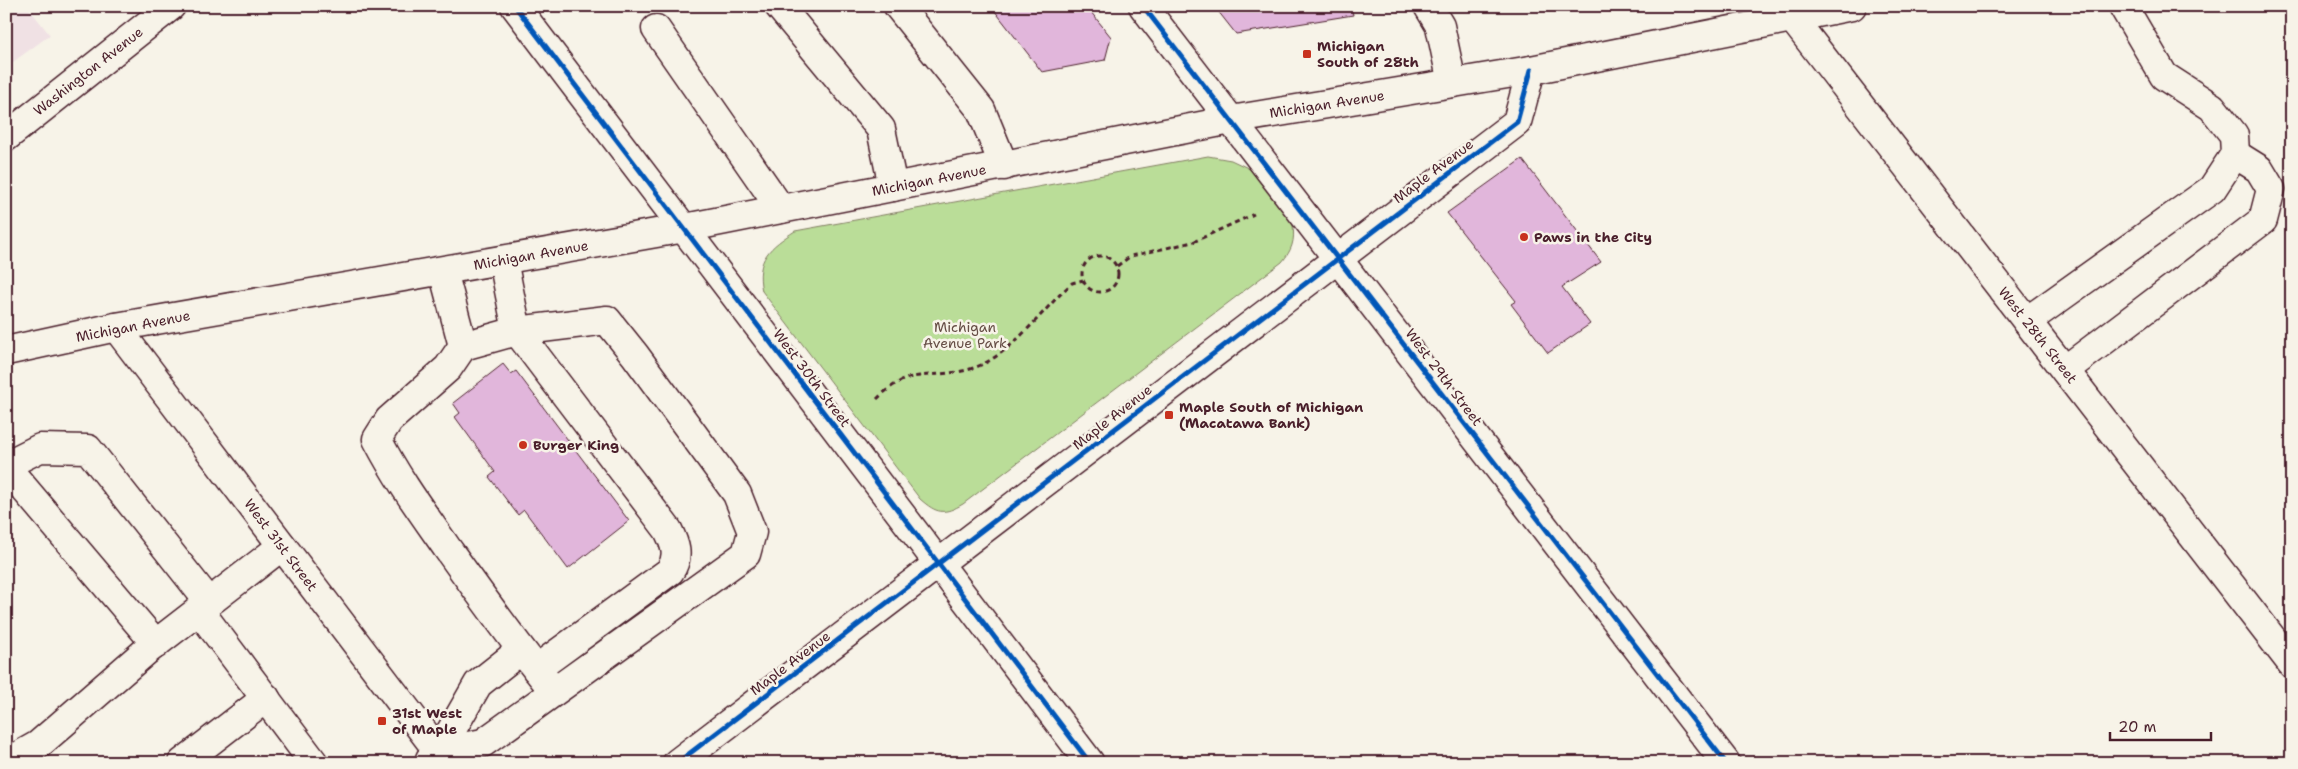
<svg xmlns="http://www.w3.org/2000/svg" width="2298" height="769" font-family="'Shantell Sans',sans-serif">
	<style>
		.built { fill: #f0e1e4 }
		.green { fill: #badd98; stroke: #827e62 }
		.building { fill: #e1b6db; stroke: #4a1f2b }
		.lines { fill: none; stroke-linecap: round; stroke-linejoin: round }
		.minor-casing { stroke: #4a1f2b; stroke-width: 31 }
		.major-casing { stroke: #4a1f2b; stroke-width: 31 }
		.path { stroke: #4a1f2b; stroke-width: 3; stroke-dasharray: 5 4; stroke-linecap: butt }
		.minor { stroke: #f7f3e8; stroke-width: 28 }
		.major { stroke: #f7f3e8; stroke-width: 28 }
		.cycleway-casing { stroke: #f7f3e8; stroke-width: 8 }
		.cycleway { stroke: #0057b8; stroke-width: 5 }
		.poi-dot { fill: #c8321e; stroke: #f7f3e8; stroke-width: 2 }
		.labels { text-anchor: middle; stroke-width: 5; stroke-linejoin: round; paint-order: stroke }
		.poi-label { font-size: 14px; font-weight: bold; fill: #4a1f2b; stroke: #f7f3e8; text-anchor: start }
		.street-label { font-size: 14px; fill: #4a1f2b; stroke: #f7f3e8 }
		.park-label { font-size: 14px; fill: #664e46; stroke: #f7f3e8 }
	</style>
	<rect width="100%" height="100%" fill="#f7f3e8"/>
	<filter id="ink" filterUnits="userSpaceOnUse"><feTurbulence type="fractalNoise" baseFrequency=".02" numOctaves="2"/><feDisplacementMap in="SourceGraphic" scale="10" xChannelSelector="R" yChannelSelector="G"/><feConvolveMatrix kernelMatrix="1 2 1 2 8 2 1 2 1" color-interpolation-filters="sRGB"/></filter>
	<g filter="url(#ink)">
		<polygon class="built" points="6,6 27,6 50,35 6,67"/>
		<path class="green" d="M1208,156L1231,160L1250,169L1293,225C1295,241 1292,250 1282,262L963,504C944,515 937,514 920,499L762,291C755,259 770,247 795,231Z"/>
		<g class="building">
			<polygon points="991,6 1086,6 1111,37 1105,60 1042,72"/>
			<polygon points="1214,6 1351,6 1353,15 1236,34"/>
			<polygon points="1522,159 1601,262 1562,287 1590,324 1548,353 1511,304 1516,301 1447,213"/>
			<polygon points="503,364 511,374 516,371 629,521 568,569 524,510 518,515 489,477 495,472 455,417 460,413 453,403"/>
		</g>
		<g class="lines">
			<g class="minor-casing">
				<g id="minor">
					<polyline points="515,6 1090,763"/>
					<polyline points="779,6 881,129 893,187"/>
					<polyline points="898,6 981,110 1004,166"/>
					<polyline points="1143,6 1726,763"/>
					<polyline points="1428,6 1440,26 1452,83"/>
					<polyline points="1783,6 2292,664"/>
					<polyline points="656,29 781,209"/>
					<polyline points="6,137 171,6"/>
					<polyline points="443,271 463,346"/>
					<polyline points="2027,321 2212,189 2235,154 2234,135 2212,107 2164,76 2123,6"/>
					<polyline points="116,327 447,763"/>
					<polyline points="2065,370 2263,220 2271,189 2259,169 2235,154"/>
					<polyline points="6,465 40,448 88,449 209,602"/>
					<polyline points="6,467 156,644"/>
					<polyline points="199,610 314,763"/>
					<path d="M536,669L670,571C680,556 675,544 668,530L517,331L463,346L448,368L389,420L377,439C397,478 422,512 447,548C482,597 516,645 554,691"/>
					<polyline points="439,752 483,743 746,554 752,532 737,494 635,355 607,320 517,331 503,260"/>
					<polyline points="430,759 439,752 478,684 521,650"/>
					<polyline points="6,763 38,745 145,652 282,546"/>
					<polyline points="182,763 266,698"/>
					<polyline points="677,763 1517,122 1531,70"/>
				</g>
			</g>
			<g class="major-casing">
				<polyline id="major" points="6,351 116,327 685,228 1231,120 1531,70 1852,6"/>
			</g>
			<g class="path">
				<circle cx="1100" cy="274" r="18"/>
				<polyline points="1117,266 1131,256 1193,242 1254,214"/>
				<path d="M877,399C886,390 900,379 913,377C936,373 959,375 981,365C1016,349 1044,308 1072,283L1083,280"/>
			</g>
			<use href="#minor" class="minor"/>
			<use href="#major" class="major"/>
			<g class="cycleway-casing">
				<g id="cycleway">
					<polyline points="515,6 1090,763"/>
					<polyline points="1143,6 1726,763"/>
					<polyline points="677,763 1517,122 1531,70"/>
				</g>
			</g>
			<use href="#cycleway" class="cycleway"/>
		</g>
	</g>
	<g class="poi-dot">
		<rect x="1302" y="49" width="10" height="10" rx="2.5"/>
		<circle cx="1524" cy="237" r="5"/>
		<rect x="1164" y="410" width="10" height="10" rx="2.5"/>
		<circle cx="523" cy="445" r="5"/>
		<rect x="377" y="716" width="10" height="10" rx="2.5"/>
	</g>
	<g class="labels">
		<g class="poi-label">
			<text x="1317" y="51">Michigan<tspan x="1317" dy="16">South of 28th</tspan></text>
			<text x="1534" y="242">Paws in the City</text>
			<text x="1179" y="412">Maple South of Michigan<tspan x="1179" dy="16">(Macatawa Bank)</tspan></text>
			<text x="533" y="450">Burger King</text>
			<text x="392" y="718">31st West<tspan x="392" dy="16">of Maple</tspan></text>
		</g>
		<g class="street-label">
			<text transform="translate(88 71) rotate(-38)" y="5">Washington Avenue</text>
			<text transform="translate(1327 104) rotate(-9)" y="5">Michigan Avenue</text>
			<text transform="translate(1433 171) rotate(-37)" y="5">Maple Avenue</text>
			<text transform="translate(929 180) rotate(-11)" y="5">Michigan Avenue</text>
			<text transform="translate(531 255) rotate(-10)" y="5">Michigan Avenue</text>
			<text transform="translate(133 326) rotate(-11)" y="5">Michigan Avenue</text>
			<text transform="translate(2038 335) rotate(52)" y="5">West 28th Street</text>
			<text transform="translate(1444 377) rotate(53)" y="5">West 29th Street</text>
			<text transform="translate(812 378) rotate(53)" y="5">West 30th Street</text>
			<text transform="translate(1112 417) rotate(-38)" y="5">Maple Avenue</text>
			<text transform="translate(281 545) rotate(53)" y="5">West 31st Street</text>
			<text transform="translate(790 663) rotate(-37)" y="5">Maple Avenue</text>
		</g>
		<g class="park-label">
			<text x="965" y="332">Michigan<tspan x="965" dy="16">Avenue Park</tspan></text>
		</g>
	</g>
	<rect width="2298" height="769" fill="none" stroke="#f7f3e8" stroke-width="25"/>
	<rect x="12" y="12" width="2273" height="744" fill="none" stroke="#4a1f2b" stroke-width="2" filter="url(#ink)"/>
	<path d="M2110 732v8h101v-8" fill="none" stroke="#4a1f2b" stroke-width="2.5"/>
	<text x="2118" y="732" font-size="15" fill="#4a1f2b" stroke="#f7f3e8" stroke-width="4" paint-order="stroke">20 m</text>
</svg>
